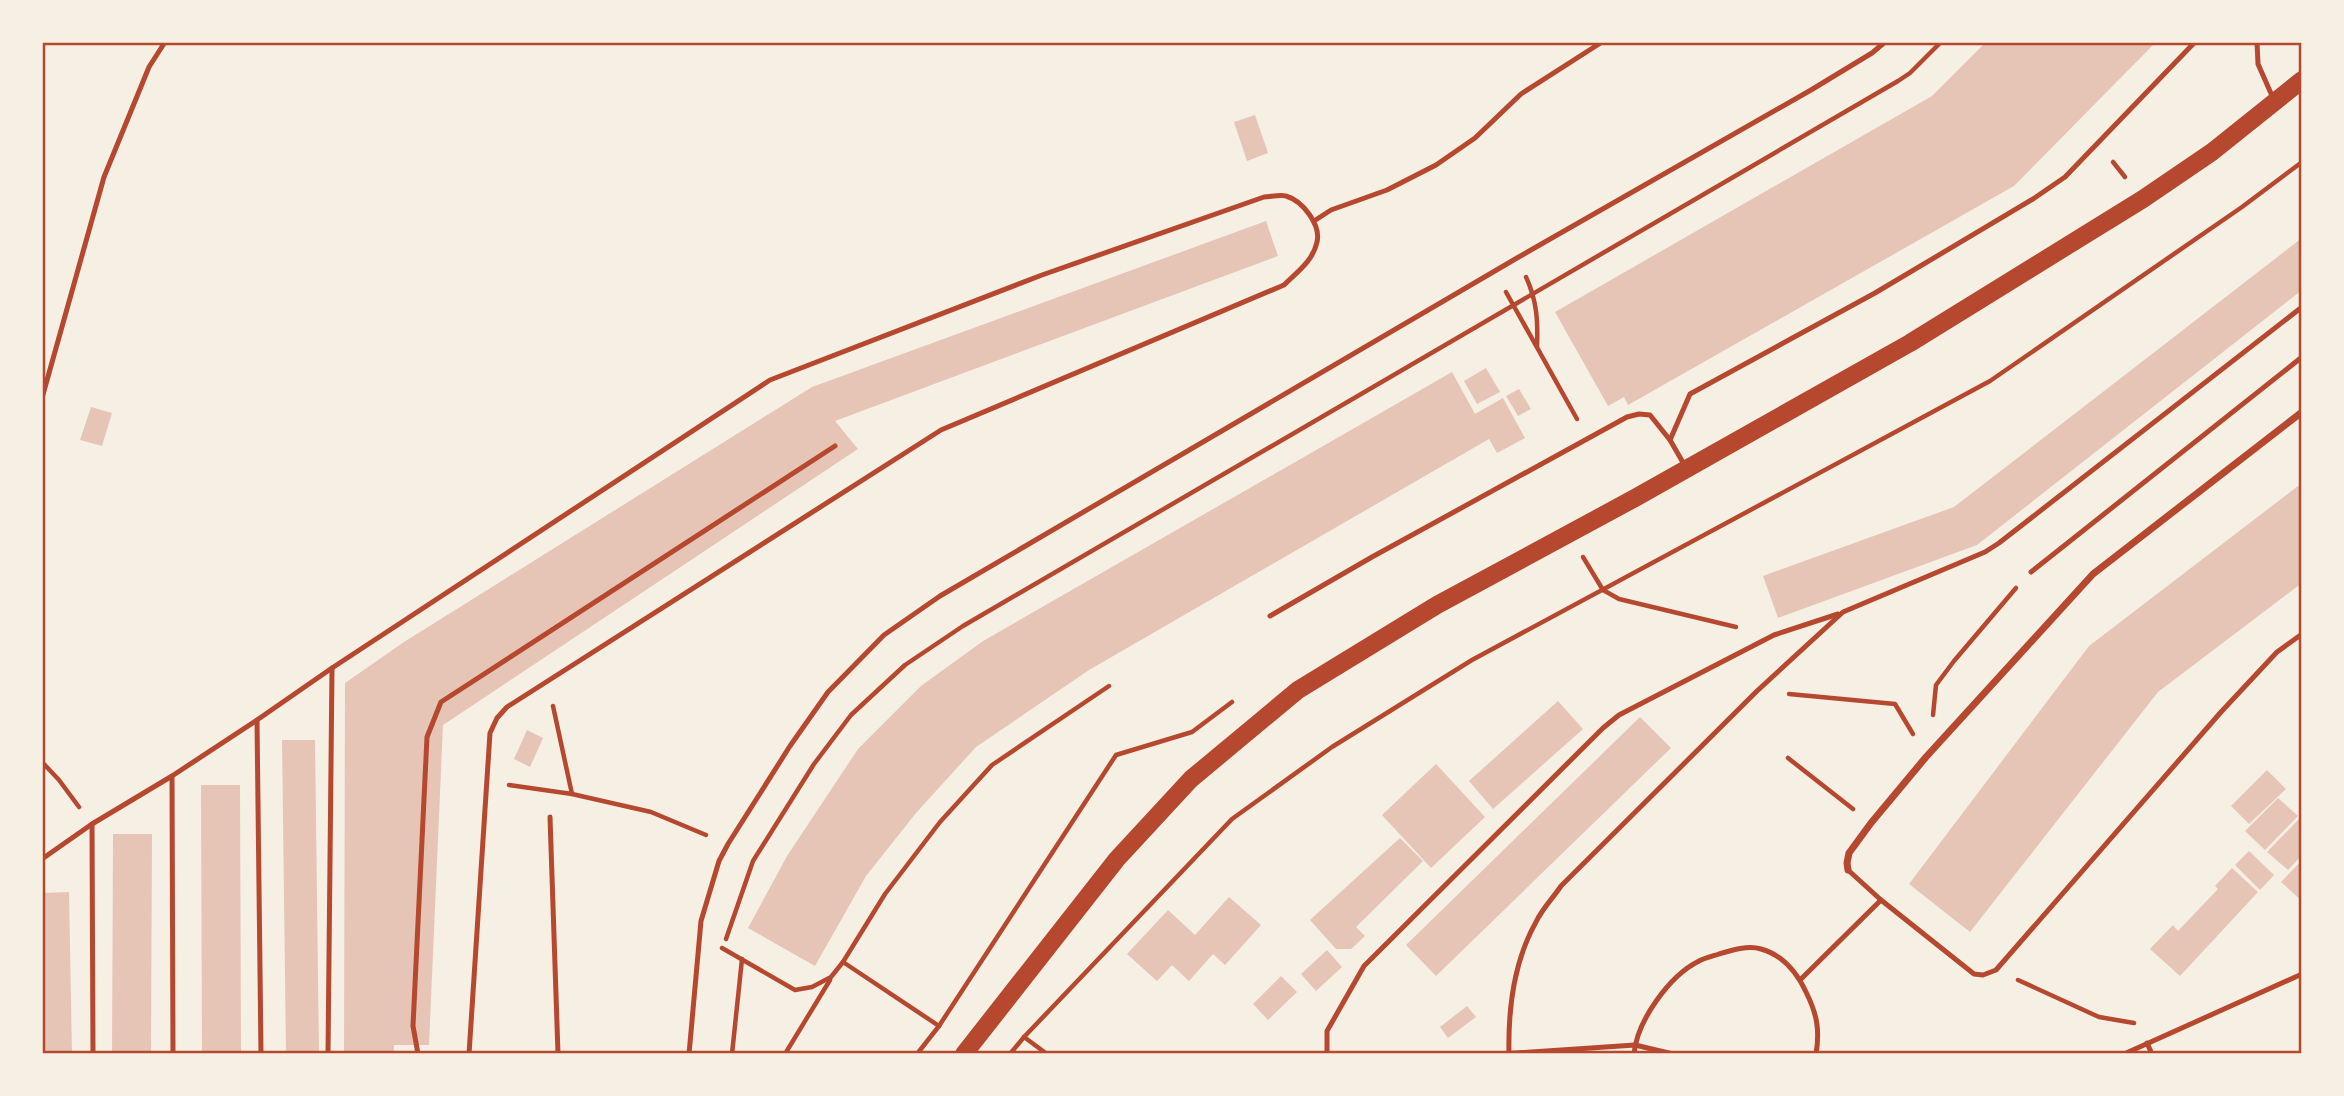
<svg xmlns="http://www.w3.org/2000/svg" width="2344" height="1096" font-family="Ubuntu,sans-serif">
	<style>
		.building { fill: #e6c5b7 }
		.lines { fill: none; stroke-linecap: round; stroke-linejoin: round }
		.path { stroke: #b5482f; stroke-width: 4.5 }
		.service { stroke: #b5482f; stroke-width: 5 }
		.minor { stroke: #b5482f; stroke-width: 7 }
		.primary { stroke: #b5482f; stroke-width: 18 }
		.neatline { fill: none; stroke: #b5482f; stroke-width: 2.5 }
	</style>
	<rect width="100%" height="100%" fill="#f6efe4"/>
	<g class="building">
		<polygon points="1986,42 2156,42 2014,186 1628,405 1624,397 1608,406 1555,312 1932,96"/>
		<polygon points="1255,115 1268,153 1247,161 1234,122"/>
		<polygon points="1266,221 1278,256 835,421 858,449 443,725 429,1045 394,1045 394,1054 344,1054 345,683 404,642 812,387"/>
		<polygon points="2302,238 2302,290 1977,545 1778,618 1763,576 1954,507"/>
		<polygon points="1486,368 1500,392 1477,404 1464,381"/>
		<polygon points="1452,372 1475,414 1503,398 1525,438 1497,453 1489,439 1089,670 976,747 916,813 866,876 815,966 748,928 787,856 858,749 921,686 983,641"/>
		<polygon points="1519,389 1531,409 1518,416 1506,396"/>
		<polygon points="91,407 112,413 102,446 80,440"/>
		<polygon points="2302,483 2302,583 2158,692 1970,932 1909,884 2089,646"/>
		<polygon points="1558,701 1583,729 1493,809 1469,781"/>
		<polygon points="1640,717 1671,748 1436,976 1406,945"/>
		<polygon points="527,730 543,738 530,767 514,759"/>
		<polygon points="282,740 315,740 319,1054 286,1054"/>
		<polygon points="1436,764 1485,817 1431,868 1382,815"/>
		<polygon points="2267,770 2286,789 2249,824 2231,806"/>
		<polygon points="201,785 240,785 241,1054 202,1054"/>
		<polygon points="2278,798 2298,816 2265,850 2245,831"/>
		<polygon points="2300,818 2302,820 2302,855 2288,870 2267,852"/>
		<polygon points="113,834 152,834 151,1054 112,1054"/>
		<polygon points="1400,838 1423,861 1356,927 1365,936 1351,949 1336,949 1310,920"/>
		<polygon points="2249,851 2274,875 2260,890 2235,865"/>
		<polygon points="2302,860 2302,901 2281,882"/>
		<polygon points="2232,868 2258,892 2180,976 2150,949 2173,925 2178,931 2218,889 2215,886"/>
		<polygon points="69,892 72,1054 42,1054 42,893"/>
		<polygon points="1229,897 1261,925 1225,965 1213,954 1189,981 1172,965 1157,981 1127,954 1168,910 1195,935"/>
		<polygon points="1327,950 1342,967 1316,991 1301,974"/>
		<polygon points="1281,976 1297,992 1268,1020 1253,1004"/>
		<polygon points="1467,1006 1476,1017 1448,1038 1440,1027"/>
	</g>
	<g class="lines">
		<g class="path">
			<polyline points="2113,162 2125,177"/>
			<path d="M1526,277C1537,301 1538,321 1537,347"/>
			<polyline points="1506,292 1577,419"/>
			<polyline points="1583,557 1603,590 1619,599 1736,627"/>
			<polyline points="1789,694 1895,704 1913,734"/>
			<polyline points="553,706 572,794"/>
			<polyline points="1933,715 1936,685 1954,661 2016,588"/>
			<polyline points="1788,758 1853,809"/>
			<polyline points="42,762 59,780 79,807"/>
			<polyline points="509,785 572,794 651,812 706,835"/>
			<polyline points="726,939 753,861 814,764 851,715 905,665 963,626 1898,81 1910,73 1941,42"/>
			<polyline points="722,948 795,990 812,987 831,977 843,962 885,894 940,822 992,765 1109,686"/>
			<polyline points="843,962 939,1026"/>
			<polyline points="2018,980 2099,1017 2134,1023"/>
			<polyline points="1024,1037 1047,1054"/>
			<polyline points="732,1054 742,959"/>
			<polyline points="785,1054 830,980"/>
			<polyline points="917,1054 939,1026 1116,755 1192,732 1232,702"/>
			<polyline points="1010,1054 1024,1037 1232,819 1332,747 1472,660 1990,381 2242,207 2302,162"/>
		</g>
		<g class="service">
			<polyline points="2257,42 2258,64 2273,98"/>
			<polyline points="1314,221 1331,210 1387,190 1436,165 1475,138 1521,94 1602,42"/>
			<polyline points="42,398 104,177 149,67 165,42"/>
			<polyline points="1685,466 1670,440 1690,394 1875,293 2033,199 2065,177 2195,42"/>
			<polyline points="2031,572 2302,357"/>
			<polyline points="1270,616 1372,557 1627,417 1639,414 1650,415 1670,440"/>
			<polyline points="257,720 261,1054"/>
			<polyline points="172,776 173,1054"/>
			<polyline points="550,817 558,1054"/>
			<polyline points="92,824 93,1054"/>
			<path d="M42,859L92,824L172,776L257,720L332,668L770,380L1042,275L1264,197C1270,197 1280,194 1286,196C1303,201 1321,225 1317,242C1313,261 1297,272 1284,285L941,430L507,707L497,718L490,733L469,1054"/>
			<polyline points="1848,870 1881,900 1974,974 1983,975 1996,970 2221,712 2277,652 2302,634"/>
			<polyline points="1800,980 1881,900"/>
			<polyline points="2147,1043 2152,1054"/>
			<polyline points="1327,1053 1327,1031 1364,966 1603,728 1619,715 1774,635 1838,614"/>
			<polyline points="328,1054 332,668"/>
			<polyline points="418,1054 413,1026 427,737 441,702 835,446"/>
			<polyline points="689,1054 701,921 719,861 728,844 790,746 828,692 884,635 940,596 1517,258 1811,90 1872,53 1885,42"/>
			<polyline points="1500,1054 1635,1045 1673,1054"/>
			<path d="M1509,1054C1508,1010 1514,961 1536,922C1542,909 1553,898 1561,886L1757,691L1843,612L1985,552L1999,543L2302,307"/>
			<path d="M1634,1054C1637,1021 1669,976 1699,961C1705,958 1713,956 1719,954C1732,950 1748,945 1761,949C1783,955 1797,973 1806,992C1817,1014 1820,1030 1816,1054"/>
			<polyline points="2124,1054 2302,974"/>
		</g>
		<polyline class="minor" points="1848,870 1847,863 1849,853 1871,823 1926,757 2093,574 2302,412"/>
		<polyline class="primary" points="964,1054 1117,859 1191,779 1298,690 1437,605 1635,498 1910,343 2143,199 2212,152 2302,80"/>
	</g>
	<rect width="2344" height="1096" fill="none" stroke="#f6efe4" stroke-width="88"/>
	<rect x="44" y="44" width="2256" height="1008" class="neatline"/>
</svg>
